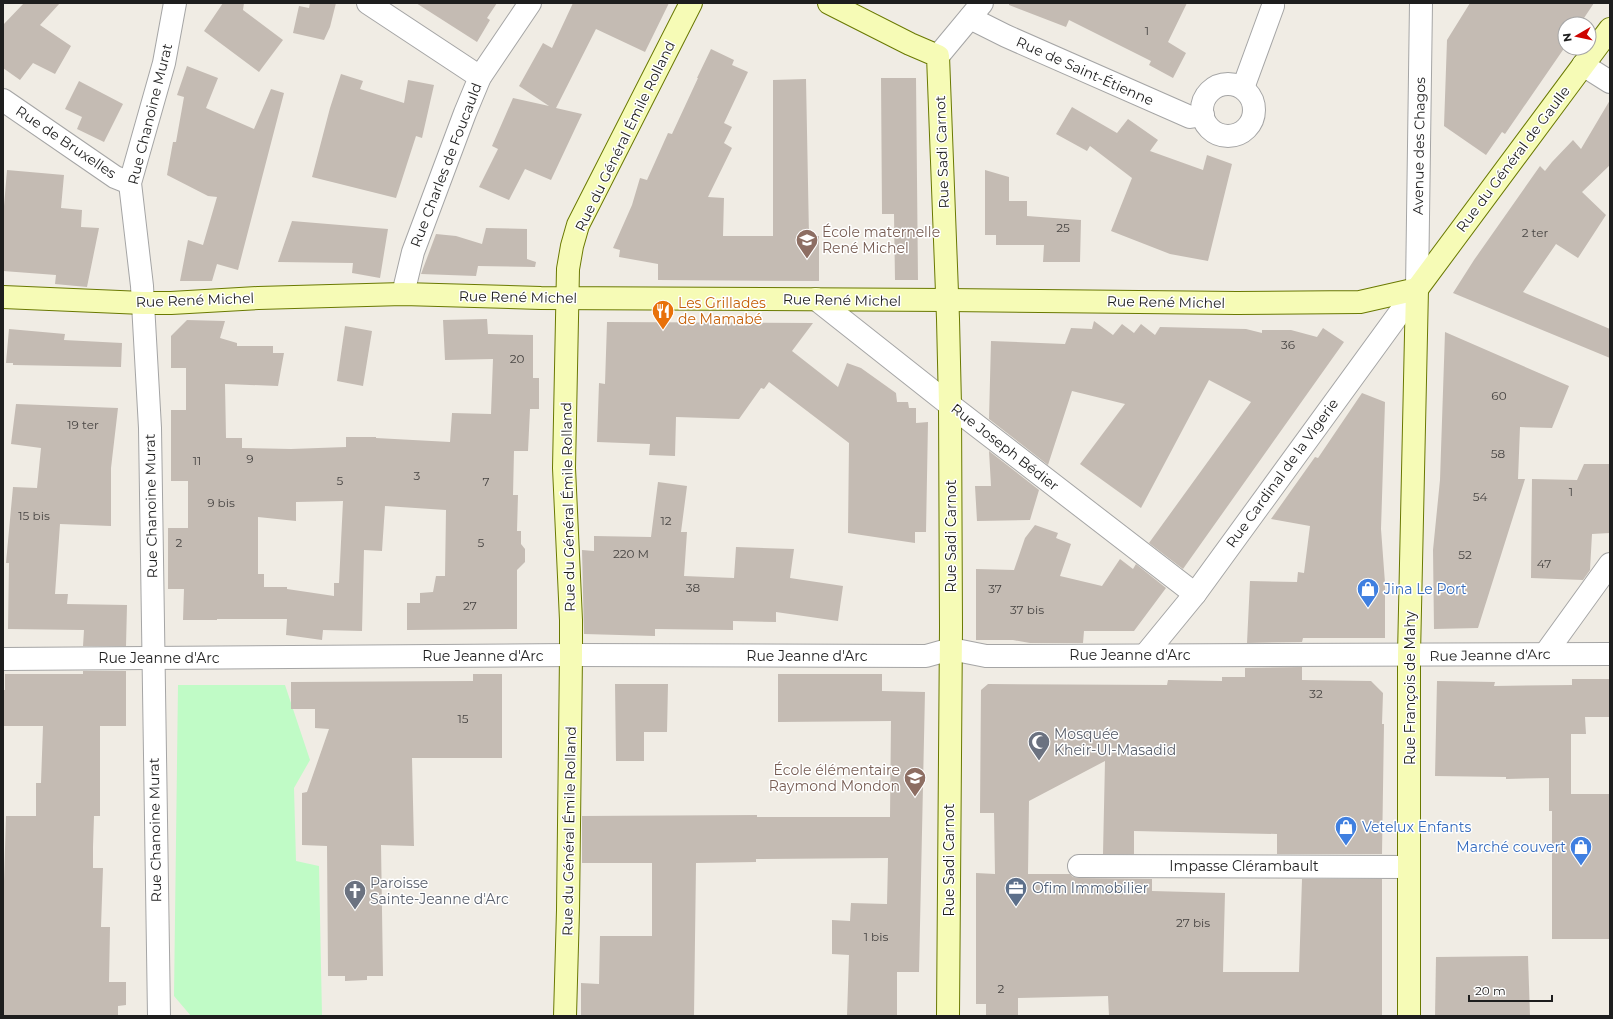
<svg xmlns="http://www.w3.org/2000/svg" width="1613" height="1019" font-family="Montserrat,sans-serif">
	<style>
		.park { fill: #c0fbc6 }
		.building { fill: #c4bbb3; fill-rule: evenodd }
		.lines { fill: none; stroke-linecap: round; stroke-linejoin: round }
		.street-casing { stroke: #a5a5a5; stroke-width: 24 }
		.secondary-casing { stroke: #6a7902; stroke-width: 24 }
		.street { stroke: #fff; stroke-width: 22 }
		.secondary { stroke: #f6fbb6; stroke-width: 22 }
		.labels { text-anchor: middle; stroke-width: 3; stroke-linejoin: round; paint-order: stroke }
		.number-label { font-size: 12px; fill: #484543 }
		.street-label { font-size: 14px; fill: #1e1e1e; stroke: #fff }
		.education-label { font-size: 14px; fill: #785e54; stroke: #fff; text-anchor: start }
		.food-label { font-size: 14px; fill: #c56008; stroke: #fff; text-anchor: start }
		.shop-label { font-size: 14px; fill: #366cbe; stroke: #fff; text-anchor: start }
		.worship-label { font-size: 14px; fill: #5b616d; stroke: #fff; text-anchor: start }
		.service-label { font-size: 14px; fill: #4e5e75; stroke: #fff; text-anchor: start }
	</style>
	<rect width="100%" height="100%" fill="#f0ece4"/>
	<polygon class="park" points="178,685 285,685 310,760 294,788 296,861 319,866 322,1016 191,1016 174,996"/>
	<g class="building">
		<polygon points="24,3 60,3 40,25 71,46 55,74 33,63 20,80 3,68 3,25"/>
		<polygon points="223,3 244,3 243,10 283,40 259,72 204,31"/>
		<polygon points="310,3 336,3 330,27 324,40 293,33 299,6 309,8"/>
		<polygon points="416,3 497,3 487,18 490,20 477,42"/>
		<polygon points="573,3 669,3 645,52 596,29 556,108 582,114 551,180 525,169 509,200 479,187 498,149 492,146 513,98 549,106 519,86 543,43 552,48"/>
		<polygon points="1009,3 1187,3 1168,42 1186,53 1173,78 1149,65 1151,61 1069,20 1066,27 1009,5"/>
		<polygon points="1470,3 1594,3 1580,24 1565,24 1565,47 1505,134 1502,132 1486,155 1444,126 1447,40"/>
		<polygon points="711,49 734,60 732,65 748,72 724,123 732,127 724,143 732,148 708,197 724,198 723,236 773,236 773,80 806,79 809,236 819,236 819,281 658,280 658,264 619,257 620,250 613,248 632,205 640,178 647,180 668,133 672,134 698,78 697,78"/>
		<polygon points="187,66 218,78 206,108 254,129 271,89 284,93 238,270 217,264 212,281 180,281 188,240 203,245 217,197 208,196 167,175 173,142 176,142 184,97 177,95"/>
		<polygon points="341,74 363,81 360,89 404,103 408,80 434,85 422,138 416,136 396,198 312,177 330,108"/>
		<polygon points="881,78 916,78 918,280 895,280 894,214 882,214"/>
		<polygon points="79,81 123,104 104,142 77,129 82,117 65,109"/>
		<polygon points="1610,100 1610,165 1582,192 1606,215 1578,258 1556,244 1523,292 1610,329 1610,358 1453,293 1474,260 1540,166 1545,171 1552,162 1573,140 1581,149"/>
		<polygon points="1072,107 1117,133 1128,119 1158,140 1150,151 1203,170 1207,155 1232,164 1208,261 1170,254 1111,231 1132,178 1090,146 1087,151 1056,134"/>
		<polygon points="7,170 64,175 61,208 82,210 81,227 99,228 87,287 55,284 56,275 3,271 3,218"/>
		<polygon points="985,170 1009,177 1009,201 1027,201 1027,216 1081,220 1080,262 1043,262 1044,245 996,245 996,235 985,235"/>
		<polygon points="292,221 388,229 380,278 352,273 353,263 278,262"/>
		<polygon points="486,228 527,229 527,259 536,262 535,267 478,266 476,276 421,274 436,234 456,236 482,244"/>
		<path d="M487,319L488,334L533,335V378H539V409H530L528,451H514L513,495H518L517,531H521V544L525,549V562L517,570V629L407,630V603H420V593L433,592L436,576H445L446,510L385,506L382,551L364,550L362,631L323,630L322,640L286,635L287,619H217V620H183L184,589H168V528H188V481H171V410H186V368H171V336L187,320L225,321L220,338L237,343V346H273V353H284L278,386L225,384L226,438H242V448L291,449L346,447V437H376V438L450,442L452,413L491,414L493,359L445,360L443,320ZM343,501L339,583H334V596L287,589V587H264V574H258V517L296,521V502Z"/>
		<polygon points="1094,321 1113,335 1122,324 1134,333 1141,324 1155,335 1160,327 1246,329 1262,333 1262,330 1291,330 1317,337 1323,328 1344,342 1183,569 1149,543 1251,402 1209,380 1141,508 1080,464 1125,404 1072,391 1048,465 989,419 991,341 1065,344 1071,328 1092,329"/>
		<polygon points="607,322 813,323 792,351 838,387 847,363 861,368 896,393 897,402 908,402 909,408 916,408 916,423 928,422 926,532 915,532 915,543 848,533 849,443 769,382 764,389 761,388 739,419 676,417 675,456 649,455 650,444 597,442 599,383 605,384"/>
		<polygon points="345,326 372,331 363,386 337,381"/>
		<polygon points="9,329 65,334 64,340 122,343 121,367 13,365 13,363 6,363"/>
		<polygon points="1445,332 1569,386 1552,428 1520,427 1518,479 1525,479 1478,628 1434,629 1433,550 1440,480"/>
		<polygon points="1362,393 1385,402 1381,529 1385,583 1385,638 1303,638 1302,642 1247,643 1250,581 1297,582 1298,572 1304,573 1310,526 1271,519 1315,457 1318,458"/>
		<polygon points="16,404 118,408 111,468 111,526 60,524 55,594 68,594 67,604 127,605 126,646 83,646 84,630 8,629 9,563 6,563 13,487 37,488 41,448 11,444"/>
		<polygon points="989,451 1039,490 1030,520 977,521 975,486 991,486"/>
		<polygon points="1584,464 1610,464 1610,533 1592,534 1590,570 1583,580 1531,578 1532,479 1577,480"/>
		<polygon points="658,482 687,486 681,532 687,532 684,576 734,578 736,547 794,549 790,578 843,586 838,621 776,612 776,622 733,621 733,630 655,629 655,636 584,634 582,550 594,551 594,536 651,537"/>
		<polygon points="1035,525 1058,533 1056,538 1071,544 1060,576 1102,586 1120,559 1133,569 1136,564 1166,588 1134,631 1084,631 1083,643 1030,643 1013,640 976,640 976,569 1014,570 1025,538"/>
		<polygon points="1302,667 1302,680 1371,681 1383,693 1382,724 1384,724 1382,854 1277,854 1277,834 1134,831 1134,854 1103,854 1105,761 1029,801 1028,874 1070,874 1073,877 1079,878 1152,879 1152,891 1225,893 1223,972 1299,972 1302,879 1382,879 1382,1016 1109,1016 1108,996 1018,998 1018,1016 986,1016 986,1004 976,1004 976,873 995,874 994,813 980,813 981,690 988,684 1167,685 1168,680 1222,681 1222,677 1245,677 1245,668"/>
		<polygon points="83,671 126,671 126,726 100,726 100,816 94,816 93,847 93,868 103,868 101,927 110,927 109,982 126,982 126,1005 118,1006 118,1016 3,1016 3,881 4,881 6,816 36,816 36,783 41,783 43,726 4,726 3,690 5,690 5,674 83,674"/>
		<polygon points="473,674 502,674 502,758 412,758 414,846 381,845 383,976 367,976 367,980 345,981 345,976 328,976 327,846 302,845 302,793 307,792 329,729 315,728 315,709 291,709 291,682 473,681"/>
		<polygon points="778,674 882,674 882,691 925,692 919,972 897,972 897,1016 847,1016 849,955 832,954 832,920 850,921 851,903 887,904 888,858 756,859 756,862 696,863 694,1016 581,1016 581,983 599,984 600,936 652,936 652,863 582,863 582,816 757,815 757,817 890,817 891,721 778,722"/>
		<polygon points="1572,679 1610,679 1610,717 1585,717 1586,734 1571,734 1571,794 1610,794 1610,939 1552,939 1552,811 1549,811 1549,778 1506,779 1506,777 1435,776 1437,681 1495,682 1494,686 1572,685"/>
		<polygon points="615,684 668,684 667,732 644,732 644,761 616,761"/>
		<polygon points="1528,956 1530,1016 1435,1016 1436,957"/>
	</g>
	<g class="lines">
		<g class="street-casing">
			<g id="street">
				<polyline points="368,3 480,77"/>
				<polyline points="970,18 1006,36 1190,117 1203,115"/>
				<polyline points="938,56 982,3"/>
				<polyline points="1583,65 1610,82"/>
				<circle cx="1228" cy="110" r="26"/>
				<polyline points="1243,88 1273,6"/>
				<polyline points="3,100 115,177 130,183"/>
				<polyline points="403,294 413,252 465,113 480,77 530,3"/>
				<polyline points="816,299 950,405 1195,594"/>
				<polyline points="1545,654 1610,564"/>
				<polyline points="1145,655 1195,594 1417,289 1421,3"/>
				<polyline points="3,659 571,655 926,656 951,649 986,656 1610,654"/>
				<polyline points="1079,866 1409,867"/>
				<polyline points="159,1016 150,428 142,286 130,183 164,63 175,3"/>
			</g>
		</g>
		<g class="secondary-casing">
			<g id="secondary">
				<polyline points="829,3 910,44 938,56 948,319 950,405 951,627 948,1016"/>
				<polyline points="1417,289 1610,29"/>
				<polyline points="3,297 143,303 171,303 258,298 403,294 541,298 947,300 1237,303 1360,302 1417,289"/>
				<polyline points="565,1016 568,910 571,655 571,620 564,468 568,269 572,246 578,225 691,3"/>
				<polyline points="1409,1016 1409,655 1417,289"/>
			</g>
		</g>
		<use href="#street" class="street"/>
		<use href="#secondary" class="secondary"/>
	</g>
	<defs>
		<g id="school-pin" transform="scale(1.15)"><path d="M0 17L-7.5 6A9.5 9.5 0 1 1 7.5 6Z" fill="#8d6e63" stroke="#fff"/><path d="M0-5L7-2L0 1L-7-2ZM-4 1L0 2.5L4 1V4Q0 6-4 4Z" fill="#fff"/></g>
		<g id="restaurant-pin" transform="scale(1.15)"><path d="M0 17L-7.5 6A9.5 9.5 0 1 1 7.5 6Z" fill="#e8710a" stroke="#fff"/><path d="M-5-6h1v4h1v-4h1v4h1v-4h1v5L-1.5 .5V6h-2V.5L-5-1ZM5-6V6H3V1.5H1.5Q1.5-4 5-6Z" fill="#fff"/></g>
		<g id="shop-pin" transform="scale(1.15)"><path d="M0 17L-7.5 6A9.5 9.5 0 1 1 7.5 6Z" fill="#3f7fe0" stroke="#fff"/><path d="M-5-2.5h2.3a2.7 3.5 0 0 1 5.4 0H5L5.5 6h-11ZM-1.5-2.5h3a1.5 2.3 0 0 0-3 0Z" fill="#fff"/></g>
		<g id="mosque-pin" transform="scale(1.15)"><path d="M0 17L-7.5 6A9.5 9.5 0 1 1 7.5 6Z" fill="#6b7280" stroke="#fff"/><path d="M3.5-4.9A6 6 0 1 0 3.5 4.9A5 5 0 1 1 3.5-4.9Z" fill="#fff"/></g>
		<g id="office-pin" transform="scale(1.15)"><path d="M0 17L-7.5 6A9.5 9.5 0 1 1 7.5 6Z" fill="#5c6f8a" stroke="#fff"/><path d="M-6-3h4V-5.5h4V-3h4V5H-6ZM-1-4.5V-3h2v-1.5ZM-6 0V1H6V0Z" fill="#fff"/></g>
		<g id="church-pin" transform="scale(1.15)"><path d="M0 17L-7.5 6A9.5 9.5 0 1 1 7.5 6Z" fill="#6b7280" stroke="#fff"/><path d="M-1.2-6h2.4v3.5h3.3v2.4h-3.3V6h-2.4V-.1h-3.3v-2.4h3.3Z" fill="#fff"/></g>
	</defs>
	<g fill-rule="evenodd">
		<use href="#school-pin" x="807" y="240"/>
		<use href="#restaurant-pin" x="663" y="311"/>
		<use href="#shop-pin" x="1368" y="589"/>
		<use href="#mosque-pin" x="1039" y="742"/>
		<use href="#school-pin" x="915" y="778"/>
		<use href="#shop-pin" x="1346" y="827"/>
		<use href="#shop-pin" x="1581" y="847"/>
		<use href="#office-pin" x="1016" y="888"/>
		<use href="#church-pin" x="355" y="891"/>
	</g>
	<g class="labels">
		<g class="number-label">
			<text x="1147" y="35">1</text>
			<text x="1063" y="232">25</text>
			<text x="1535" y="237">2 ter</text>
			<text x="1288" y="349">36</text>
			<text x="517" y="363">20</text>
			<text x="1499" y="400">60</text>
			<text x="83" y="429">19 ter</text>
			<text x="1498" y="458">58</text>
			<text x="250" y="463">9</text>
			<text x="197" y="465">11</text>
			<text x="417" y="480">3</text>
			<text x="340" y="485">5</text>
			<text x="486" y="486">7</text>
			<text x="1571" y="496">1</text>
			<text x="1480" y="501">54</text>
			<text x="221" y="507">9 bis</text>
			<text x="34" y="520">15 bis</text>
			<text x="666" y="525">12</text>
			<text x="179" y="547">2</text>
			<text x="481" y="547">5</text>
			<text x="631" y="558">220 M</text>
			<text x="1465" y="559">52</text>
			<text x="1544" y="568">47</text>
			<text x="693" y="592">38</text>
			<text x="995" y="593">37</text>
			<text x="470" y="610">27</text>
			<text x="1027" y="614">37 bis</text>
			<text x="1316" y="698">32</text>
			<text x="463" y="723">15</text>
			<text x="1193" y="927">27 bis</text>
			<text x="876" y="941">1 bis</text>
			<text x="1001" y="993">2</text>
		</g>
		<g class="street-label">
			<text transform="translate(1085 71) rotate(24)" y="5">Rue de Saint-Étienne</text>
			<text transform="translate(150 114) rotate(-76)" y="5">Rue Chanoine Murat</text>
			<text transform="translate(625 136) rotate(-64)" y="5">Rue du Général Émile Rolland</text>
			<text transform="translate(66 142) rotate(34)" y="5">Rue de Bruxelles</text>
			<text transform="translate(1419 146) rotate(-89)" y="5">Avenue des Chagos</text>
			<text transform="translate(942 152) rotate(-92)" y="5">Rue Sadi Carnot</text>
			<text transform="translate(1513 159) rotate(-53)" y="5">Rue du Général de Gaulle</text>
			<text transform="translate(446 165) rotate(-69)" y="5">Rue Charles de Foucauld</text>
			<text transform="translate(518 297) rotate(1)" y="5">Rue René Michel</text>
			<text transform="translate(195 300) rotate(-2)" y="5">Rue René Michel</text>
			<text transform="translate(842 300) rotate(1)" y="5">Rue René Michel</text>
			<text transform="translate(1166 302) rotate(1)" y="5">Rue René Michel</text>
			<text transform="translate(1005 447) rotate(38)" y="5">Rue Joseph Bédier</text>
			<text transform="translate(1282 473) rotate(-54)" y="5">Rue Cardinal de la Vigerie</text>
			<text transform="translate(151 506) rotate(-91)" y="5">Rue Chanoine Murat</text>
			<text transform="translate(568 507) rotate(-91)" y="5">Rue du Général Émile Rolland</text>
			<text transform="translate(951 536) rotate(-90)" y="5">Rue Sadi Carnot</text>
			<text x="1130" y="660">Rue Jeanne d'Arc</text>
			<text transform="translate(1490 655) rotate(-1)" y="5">Rue Jeanne d'Arc</text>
			<text x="483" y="661">Rue Jeanne d'Arc</text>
			<text x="807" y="661">Rue Jeanne d'Arc</text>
			<text x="159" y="663">Rue Jeanne d'Arc</text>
			<text transform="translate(1410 688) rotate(-90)" y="5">Rue François de Mahy</text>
			<text transform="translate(155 830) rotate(-91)" y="5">Rue Chanoine Murat</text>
			<text transform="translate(569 831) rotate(-89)" y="5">Rue du Général Émile Rolland</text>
			<text transform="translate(949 860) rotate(-90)" y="5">Rue Sadi Carnot</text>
			<text x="1244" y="871">Impasse Clérambault</text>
		</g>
		<g class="education-label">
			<text x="822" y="237">École maternelle<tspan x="822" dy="16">René Michel</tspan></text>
			<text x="900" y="775" text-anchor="end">École élémentaire<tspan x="900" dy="16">Raymond Mondon</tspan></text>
		</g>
		<g class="food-label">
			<text x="678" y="308">Les Grillades<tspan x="678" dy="16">de Mamabé</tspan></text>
		</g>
		<g class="shop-label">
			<text x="1384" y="594">Jina Le Port</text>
			<text x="1362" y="832">Vetelux Enfants</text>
			<text x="1566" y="852" text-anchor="end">Marché couvert</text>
		</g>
		<g class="worship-label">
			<text x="1054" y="739">Mosquée<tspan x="1054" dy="16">Kheir-Ul-Masadid</tspan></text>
			<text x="370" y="888">Paroisse<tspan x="370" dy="16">Sainte-Jeanne d'Arc</tspan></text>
		</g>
		<g class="service-label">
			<text x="1032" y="893">Ofim Immobilier</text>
		</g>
	</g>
	<rect width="1613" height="1019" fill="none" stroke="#1e1e1e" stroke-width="8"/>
	<g transform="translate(1577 36) rotate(261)"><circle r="19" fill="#ffffff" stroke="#a5a5a5"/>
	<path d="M0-3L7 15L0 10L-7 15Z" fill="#cd0400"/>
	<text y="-6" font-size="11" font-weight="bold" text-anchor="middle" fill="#1e1e1e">N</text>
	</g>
	<path d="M1469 995v6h83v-6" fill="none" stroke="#1e1e1e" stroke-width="2"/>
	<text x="1475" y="995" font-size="12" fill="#1e1e1e" stroke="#ffffff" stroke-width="3" paint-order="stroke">20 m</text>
</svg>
